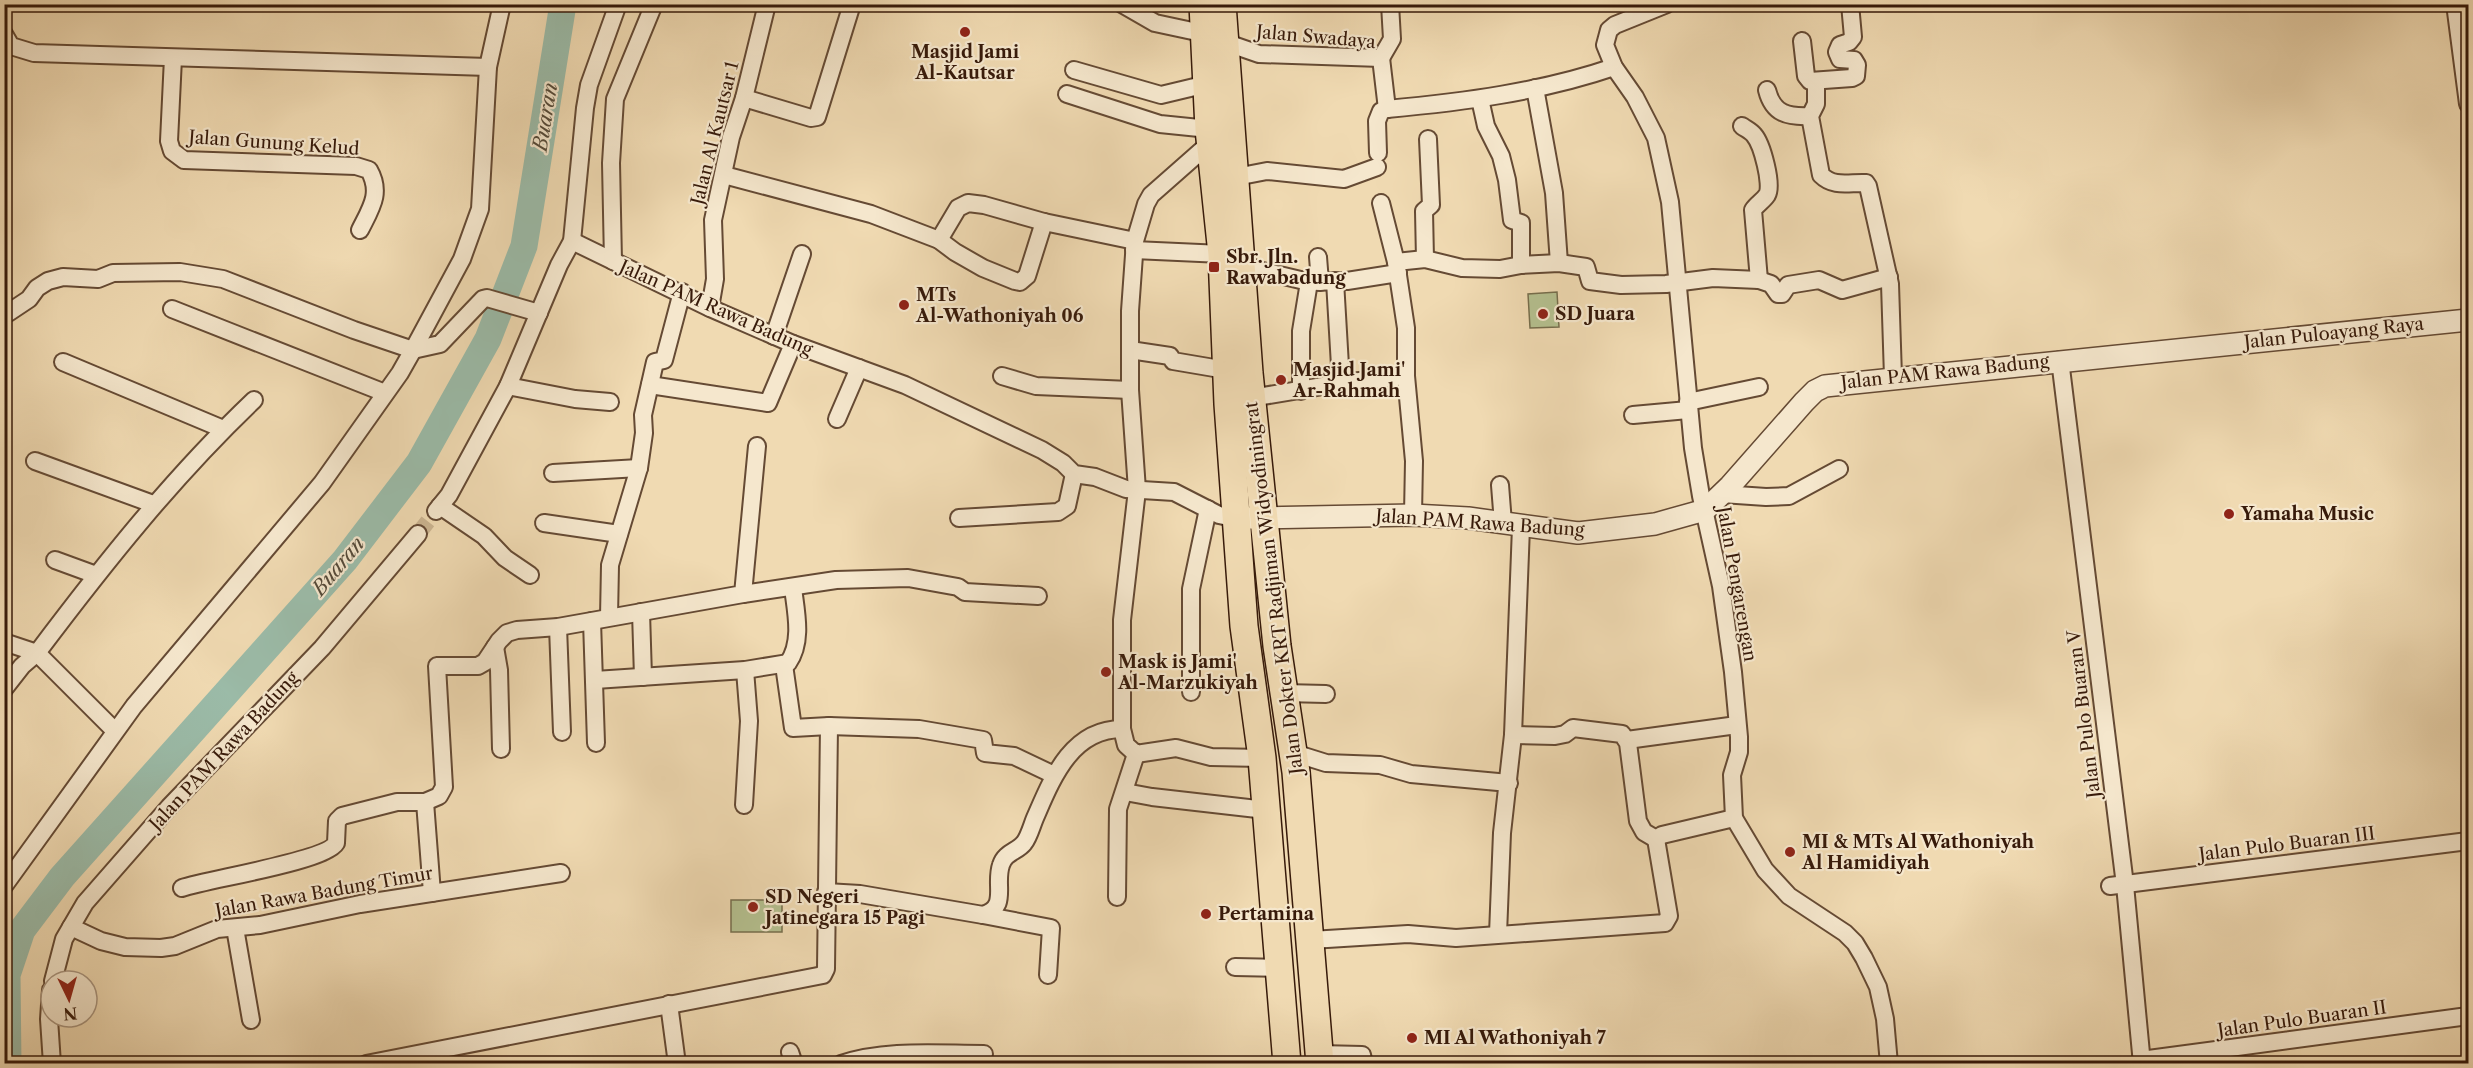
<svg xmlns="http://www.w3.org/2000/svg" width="2473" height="1068" font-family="'Libre Caslon Text',serif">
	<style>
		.green { fill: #b5c190; stroke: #766e4d; stroke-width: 1.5 }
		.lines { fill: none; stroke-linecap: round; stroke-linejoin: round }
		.river { stroke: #9bbba8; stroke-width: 27 }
		.minor-tunnel { stroke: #cbb490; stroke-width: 16; stroke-dasharray: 16 8; stroke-linecap: butt }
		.minor-casing { stroke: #654a34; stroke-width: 20 }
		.tertiary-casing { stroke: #654a34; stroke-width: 24 }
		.primary-casing { stroke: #371a0a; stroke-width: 30 }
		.minor { stroke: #f5e7cd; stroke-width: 16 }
		.tertiary { stroke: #f5e7cd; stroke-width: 21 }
		.primary { stroke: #f0dab2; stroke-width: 27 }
		.poi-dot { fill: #8f2418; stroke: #f5e7cd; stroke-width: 2 }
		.labels { text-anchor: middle; stroke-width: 4.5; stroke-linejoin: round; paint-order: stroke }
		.street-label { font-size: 18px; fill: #371a0a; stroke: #f5e7cd }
		.poi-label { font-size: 18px; font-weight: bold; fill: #371a0a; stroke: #f5e7cd; text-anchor: start }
		.water-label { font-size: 20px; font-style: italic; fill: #554a39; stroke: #f5e7cd }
	</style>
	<rect width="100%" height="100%" fill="#f0dab2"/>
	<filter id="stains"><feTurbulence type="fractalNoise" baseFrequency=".00333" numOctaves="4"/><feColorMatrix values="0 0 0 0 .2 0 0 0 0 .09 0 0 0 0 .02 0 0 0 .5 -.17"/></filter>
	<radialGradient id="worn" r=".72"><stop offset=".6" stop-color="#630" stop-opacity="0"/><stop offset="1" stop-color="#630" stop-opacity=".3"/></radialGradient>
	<g class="green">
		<polygon points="1557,292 1559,327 1530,328 1528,294"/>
		<rect x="731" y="900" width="51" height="32"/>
	</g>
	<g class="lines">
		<polyline class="river" points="8,1064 7,975 22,930 62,877 345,560 419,463 488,339 524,246 563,4"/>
		<polyline class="minor-tunnel" points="418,534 436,511"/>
		<g class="minor-casing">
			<g id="minor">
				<polyline points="1122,4 1155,23 1225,38 1233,45 1259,54 1381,58"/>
				<polyline points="1667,4 1615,25 1609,30 1605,45 1614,67 1635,97 1656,138 1670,202 1693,448 1701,496 1721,586 1733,672 1739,737 1739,752 1732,775 1734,818 1765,870 1789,896 1845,933 1855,943 1864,958 1878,987 1885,1019 1889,1064"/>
				<polyline points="2455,4 2468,104"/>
				<polyline points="4,34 11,46 34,53 488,67"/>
				<polyline points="1802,41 1806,76 1810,81 1852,78 1856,76 1857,65 1854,60 1840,59 1837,52 1840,45 1849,42 1853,37 1850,4"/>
				<path d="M173,58L169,141L172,151L184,160L356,166L369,170C382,193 371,208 360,230"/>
				<polyline points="1381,58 1392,39 1390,4"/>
				<polyline points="1381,58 1387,109"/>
				<polyline points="1074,70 1161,95 1207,84"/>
				<path d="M1816,82V104L1810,116L1821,175C1834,188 1850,182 1866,183L1868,186L1890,284L1893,377"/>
				<polyline points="1535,88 1554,193 1559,263"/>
				<path d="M1767,90C1773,114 1788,117 1810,116"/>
				<polyline points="1067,94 1160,124 1209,129"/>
				<polyline points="744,98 811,118 817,117 852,4"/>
				<polyline points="1480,99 1486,126 1501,156 1507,180 1512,220 1521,223 1521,265"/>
				<path d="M1387,109C1463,102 1541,92 1614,67"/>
				<path d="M1742,126C1746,129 1751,131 1754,135C1762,144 1773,185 1767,195C1763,201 1757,204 1753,210L1759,280"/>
				<polyline points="1378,153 1377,121 1381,111 1387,109"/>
				<polyline points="724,175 871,214 939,240 955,252 983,268 1015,281 1020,282 1027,276 1044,222"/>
				<polyline points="1236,177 1267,171 1344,179 1377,167"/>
				<polyline points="1381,203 1396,262"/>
				<polyline points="939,240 958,208 968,203 984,205 1044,222 1135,241"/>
				<polyline points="572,241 710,308 793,344 905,385 1042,450 1063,463 1074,474 1095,477 1126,489 1174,492 1219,515 1238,519"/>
				<polyline points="1134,250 1222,254"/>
				<polyline points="1318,257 1320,282"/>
				<polyline points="1425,259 1424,211 1431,205 1428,139"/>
				<polyline points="613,261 611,163 615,99 654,4"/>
				<polyline points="1242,263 1258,270 1309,282 1347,281 1398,273"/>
				<polyline points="1335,281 1341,383"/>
				<polyline points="710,308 715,279 713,220 731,137 744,98 767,4"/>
				<polyline points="172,309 385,393"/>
				<polyline points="4,313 8,313 29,299 37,288 48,281 63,277 98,279 113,273 180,272 223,279 354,330 413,350 440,344 483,299 487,298 539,313"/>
				<polyline points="774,336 802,254"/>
				<polyline points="1130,350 1170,356 1173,361 1226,370"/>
				<polyline points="2060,360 2125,885 2142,1064"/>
				<polyline points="63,362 223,429"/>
				<polyline points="1002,376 1036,386 1130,390"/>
				<polyline points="650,385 768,403 793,344"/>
				<polyline points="508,386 575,399 610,402"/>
				<polyline points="1301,391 1301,331 1309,282"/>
				<polyline points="1251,398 1341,383 1406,376"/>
				<polyline points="1688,402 1759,387"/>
				<polyline points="1633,415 1688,410"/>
				<polyline points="837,419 859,368"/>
				<polyline points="35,461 153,504"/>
				<polyline points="553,473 639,468"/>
				<polyline points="1500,485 1503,523"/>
				<polyline points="1722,494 1766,497 1789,496 1839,469"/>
				<polyline points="440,506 484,536 505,558 530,575"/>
				<polyline points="436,511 449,495 508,386 559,265 572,241 585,108 589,85 618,4"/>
				<polyline points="1413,515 1414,461 1406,376 1406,328 1396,262 1425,259 1462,268 1500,269 1521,265 1559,263 1586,267 1590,281 1621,285 1666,284 1713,278 1759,280 1771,284 1778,294 1782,294 1788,285 1819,280 1842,290 1889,277"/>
				<polyline points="959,518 1058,512 1067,506 1074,474"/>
				<polyline points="544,523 619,534"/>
				<polyline points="55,560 96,575"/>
				<polyline points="743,594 836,580 908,578 958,587 965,592 1038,596"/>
				<polyline points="641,612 643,677"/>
				<polyline points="609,617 610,565 639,468 644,433 643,415 655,362 664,360 682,292"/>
				<polyline points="592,621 596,743"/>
				<polyline points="558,627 562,732"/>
				<polyline points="4,642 37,653 115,731"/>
				<polyline points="495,647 499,670 501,749"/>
				<polyline points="784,665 793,728 829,726 919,729 983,740 985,753 1014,756 1054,775"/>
				<path d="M595,680L745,670L788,663C803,642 796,612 793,588"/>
				<path d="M4,689L22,666L37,653C104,564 173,477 254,400"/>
				<polyline points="1191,692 1191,589 1208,509"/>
				<polyline points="1284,693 1326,694"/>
				<polyline points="1122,729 1122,620 1137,490 1130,390 1130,311 1135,241 1146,204 1151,195 1210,143"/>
				<polyline points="1513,735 1555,736 1565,734 1573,728 1622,734 1628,743 1638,821 1644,832 1656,839"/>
				<polyline points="1627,740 1737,725"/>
				<polyline points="1294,753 1326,763 1380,765 1411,774 1509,783"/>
				<polyline points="1125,792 1152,797 1266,810"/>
				<polyline points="425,802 432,893"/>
				<polyline points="744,805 749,721 745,670"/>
				<polyline points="4,886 134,706 322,483 400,373 413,350 462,259 480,209 488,67 502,4"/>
				<polyline points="2110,886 2468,841"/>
				<path d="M182,888C209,879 326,861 336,843L337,821L342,816L397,802H425L439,796L444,787L437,666H478L485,662L499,641L507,633L517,630L558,627L743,594L757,446"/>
				<path d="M826,892L860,894L983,915C1009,907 994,885 1001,865C1005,852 1017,852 1024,843C1029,837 1032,825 1035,818C1052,779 1071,729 1122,729L1126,745L1136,754L1176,748L1211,757L1262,758"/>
				<polyline points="1117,897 1118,809 1136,754"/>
				<polyline points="983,915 1051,928 1048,975"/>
				<polyline points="71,927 101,941 125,947 161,948 175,946 217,929 260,925 360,904 561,873"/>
				<polyline points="235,928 251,1020"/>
				<polyline points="1498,934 1502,833 1513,735 1521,527"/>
				<polyline points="1311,940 1408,934 1456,938 1665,923 1669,916 1656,839 1662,835 1734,818"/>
				<polyline points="1235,967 1279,968"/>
				<polyline points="53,981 64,939 85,903 169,807 322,648 418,534"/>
				<polyline points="51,990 49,1019 52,1064"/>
				<polyline points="669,1004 677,1064"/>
				<polyline points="790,1052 794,1064"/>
				<polyline points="1319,1054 1362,1055 1364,1064"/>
				<polyline points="2141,1060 2468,1016"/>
				<polyline points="366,1064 823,975 826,969 829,726"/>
				<path d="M841,1064C886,1049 937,1054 984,1054"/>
			</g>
		</g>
		<g class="tertiary-casing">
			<polyline id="tertiary" points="1250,518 1413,515 1468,518 1578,533 1655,524 1705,510 1730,486 1804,402 1815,391 1825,386 2468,320"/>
		</g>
		<g class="primary-casing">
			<g id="primary">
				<polyline points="1203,4 1209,129 1222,254 1228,404 1244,626 1262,758 1287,1064"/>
				<polyline points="1222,4 1249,373 1277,646 1296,772 1320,1064"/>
			</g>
		</g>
		<use href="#minor" class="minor"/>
		<use href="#tertiary" class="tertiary"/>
		<use href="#primary" class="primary"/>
	</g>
	<g class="poi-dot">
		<circle cx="965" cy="32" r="6"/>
		<rect x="1208" y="261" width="12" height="12" rx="3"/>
		<circle cx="904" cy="305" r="6"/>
		<circle cx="1543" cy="314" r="6"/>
		<circle cx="1281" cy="380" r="6"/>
		<circle cx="2229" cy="514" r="6"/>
		<circle cx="1106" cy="672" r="6"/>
		<circle cx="1790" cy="852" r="6"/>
		<circle cx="753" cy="907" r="6"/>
		<circle cx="1206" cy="914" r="6"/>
		<circle cx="1412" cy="1038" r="6"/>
	</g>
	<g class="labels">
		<g class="street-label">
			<text transform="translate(1316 37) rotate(5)" y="6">Jalan Swadaya</text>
			<text transform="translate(715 133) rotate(-76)" y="6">Jalan Al Kautsar 1</text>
			<text transform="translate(274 143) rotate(4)" y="6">Jalan Gunung Kelud</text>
			<text transform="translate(716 308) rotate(24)" y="6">Jalan PAM Rawa Badung</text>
			<text transform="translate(2334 333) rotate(-6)" y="6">Jalan Puloayang Raya</text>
			<text transform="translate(1945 372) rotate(-6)" y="6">Jalan PAM Rawa Badung</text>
			<text transform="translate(1480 523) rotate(4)" y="6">Jalan PAM Rawa Badung</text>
			<text transform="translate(1737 584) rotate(80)" y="6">Jalan Pengarengan</text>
			<text transform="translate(1274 588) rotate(-97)" y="6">Jalan Dokter KRT Radjiman Widyodiningrat</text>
			<text transform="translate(2084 714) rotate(-97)" y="6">Jalan Pulo Buaran V</text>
			<text transform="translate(224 751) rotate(-47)" y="6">Jalan PAM Rawa Badung</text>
			<text transform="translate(2287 844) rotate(-7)" y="6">Jalan Pulo Buaran III</text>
			<text transform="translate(324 892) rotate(-10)" y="6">Jalan Rawa Badung Timur</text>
			<text transform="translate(2302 1019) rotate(-8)" y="6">Jalan Pulo Buaran II</text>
		</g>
		<g class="poi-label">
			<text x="965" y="58" text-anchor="middle">Masjid Jami<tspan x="965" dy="21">Al-Kautsar</tspan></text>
			<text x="1226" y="263">Sbr. Jln.<tspan x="1226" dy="21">Rawabadung</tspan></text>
			<text x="916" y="301">MTs<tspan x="916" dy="21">Al-Wathoniyah 06</tspan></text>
			<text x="1555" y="320">SD Juara</text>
			<text x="1293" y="376">Masjid Jami'<tspan x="1293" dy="21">Ar-Rahmah</tspan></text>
			<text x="2241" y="520">Yamaha Music</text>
			<text x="1118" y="668">Mask is Jami'<tspan x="1118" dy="21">Al-Marzukiyah</tspan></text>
			<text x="1802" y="848">MI &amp; MTs Al Wathoniyah<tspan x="1802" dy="21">Al Hamidiyah</tspan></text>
			<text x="765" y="903">SD Negeri<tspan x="765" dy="21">Jatinegara 15 Pagi</tspan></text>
			<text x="1218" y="920">Pertamina</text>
			<text x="1424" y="1044">MI Al Wathoniyah 7</text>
		</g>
		<g class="water-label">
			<text transform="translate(545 117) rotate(-81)" y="7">Buaran</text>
			<text transform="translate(338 566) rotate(-50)" y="7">Buaran</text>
		</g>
	</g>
	<rect width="2473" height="1068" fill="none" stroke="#f0dab2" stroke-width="24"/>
	<rect x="6" y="6" width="2461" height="1056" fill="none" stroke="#371a0a" stroke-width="3"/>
	<rect x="12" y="12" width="2449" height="1044" fill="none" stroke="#371a0a" stroke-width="1.5"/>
	<g transform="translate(69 999) rotate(175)"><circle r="28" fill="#f5e7cd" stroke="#a9957f" stroke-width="1.5"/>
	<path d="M0-4.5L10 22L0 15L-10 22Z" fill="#8f2418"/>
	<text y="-9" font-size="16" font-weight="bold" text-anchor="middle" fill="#371a0a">N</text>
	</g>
	<rect width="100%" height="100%" filter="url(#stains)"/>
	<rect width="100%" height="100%" fill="url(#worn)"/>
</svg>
